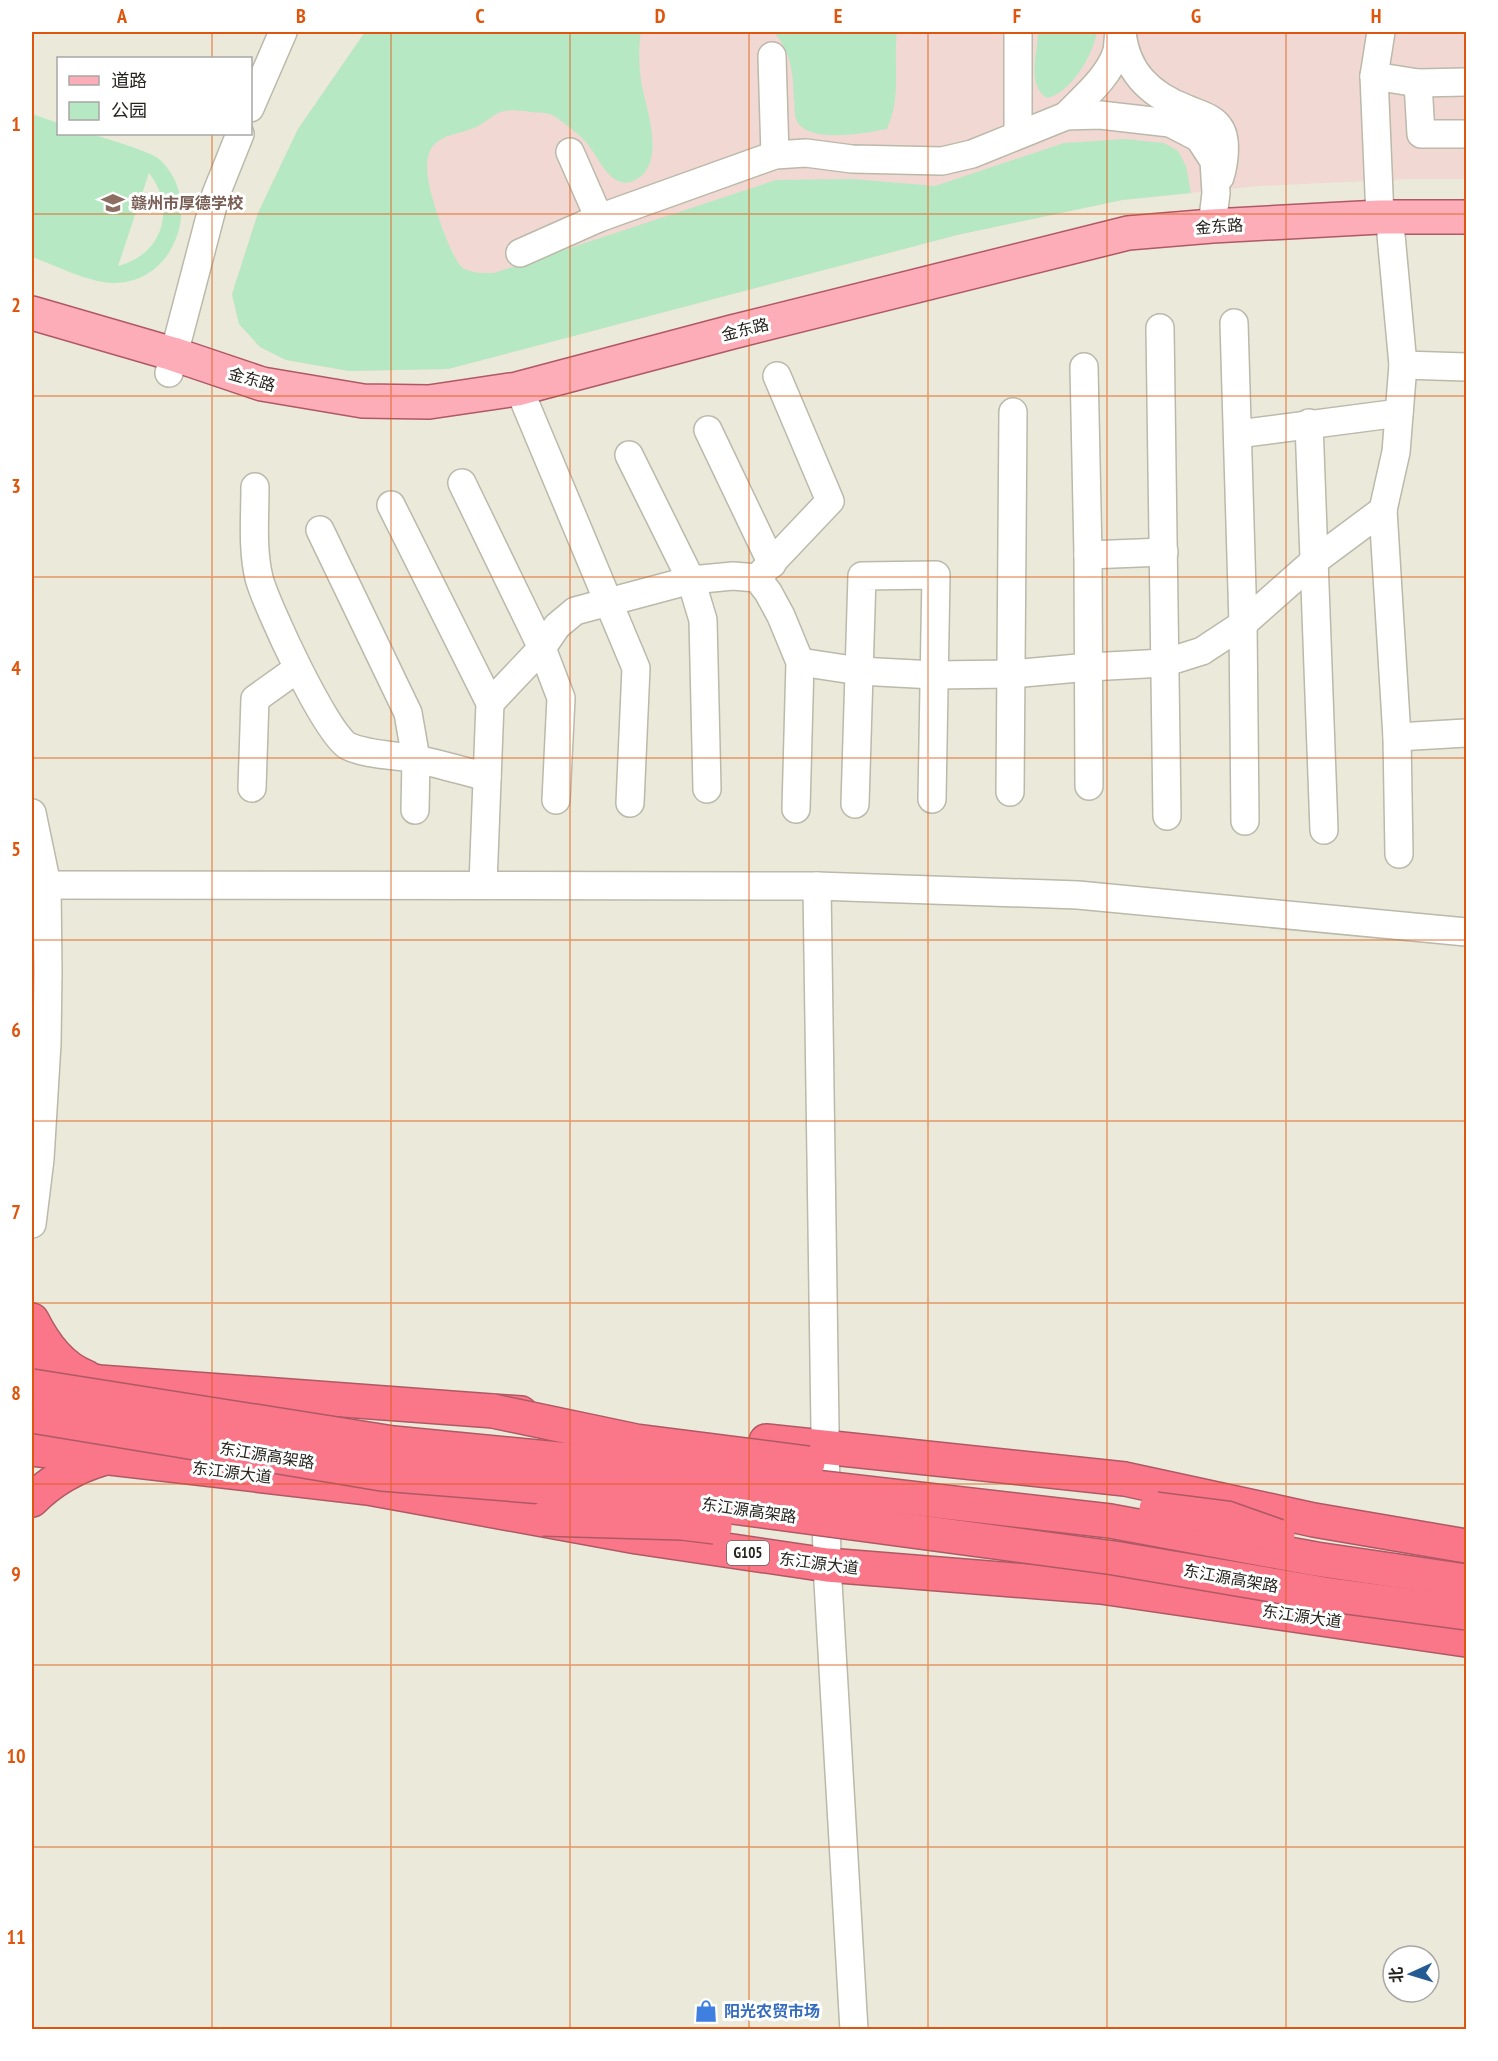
<svg xmlns="http://www.w3.org/2000/svg" width="1498" height="2061" font-family="'PT Sans Narrow','Noto Sans SC',sans-serif">
	<style>
		.commercial { fill: #f1d8d2 }
		.green { fill: #b7e8c4; fill-rule: evenodd }
		.lines { fill: none; stroke-linecap: round; stroke-linejoin: round }
		.minor-casing { stroke: #bbb9a9; stroke-width: 30 }
		.major-casing { stroke: #af5964; stroke-width: 36 }
		.highway-casing { stroke: #af5964; stroke-width: 36 }
		.minor { stroke: #fff; stroke-width: 27 }
		.major { stroke: #fcadb8; stroke-width: 33 }
		.highway { stroke: #fa7689; stroke-width: 33 }
		.highway-bridge-casing { stroke: #af5964; stroke-width: 36; stroke-linecap: butt }
		.highway-bridge { stroke: #fa7689; stroke-width: 33 }
		.grid { fill: none; stroke: #de560d; stroke-width: 1.5; stroke-opacity: 0.55 }
		.labels { text-anchor: middle; stroke-width: 6; stroke-linejoin: round; paint-order: stroke }
		.shield { fill: #fff; stroke: #666662; stroke-width: 1.5 }
		.shield-label { font-size: 15px; font-weight: bold; fill: #25241e }
		.education-label { font-size: 16px; font-weight: bold; fill: #785e54; stroke: #fff; text-anchor: start }
		.street-label { font-size: 16px; fill: #25241e; stroke: #fff }
		.shop-label { font-size: 16px; font-weight: bold; fill: #366cbe; stroke: #fff; text-anchor: start }
		.neatline { fill: none; stroke: #de560d; stroke-width: 2 }
		.grid-label { font-size: 20px; text-anchor: middle; font-weight: bold; fill: #de560d }
	</style>
	<rect width="100%" height="100%" fill="#ebe9d9"/>
	<polygon class="commercial" points="365,32 1466,32 1466,179 1411,179 1259,186 1122,200 957,235 448,369 349,371 286,360 260,347 239,324 232,294 258,213 298,129"/>
	<g class="green">
		<path d="M365,32H641C638,48 639,70 642,86C647,110 664,159 640,177C612,198 599,155 584,140C580,135 557,117 552,115C545,112 537,113 530,112C520,110 508,109 498,113C489,118 481,126 471,129C456,135 441,134 431,149C425,159 427,173 429,184C432,201 451,259 463,268C473,274 484,273 494,273L776,180L853,179L935,186L1064,143L1125,139L1164,143L1178,151L1186,166L1191,193L1122,200L957,235L448,369L349,371L286,360L260,347L239,324L232,294L258,213L298,129Z"/>
		<path d="M773,32H897C893,67 902,95 887,129C865,133 806,145 796,119C794,114 795,105 794,100C793,74 792,51 773,32Z"/>
		<path d="M1038,32H1097C1093,55 1071,93 1047,98C1026,84 1038,53 1038,32Z"/>
		<path d="M32,114L58,123V134C69,134 81,132 90,134C103,137 151,152 159,159C204,199 177,283 114,283C89,283 55,265 32,257ZM149,173C177,209 162,255 118,266Z"/>
	</g>
	<g class="lines">
		<g class="minor-casing">
			<g id="minor">
				<polyline points="1018,32 1018,134"/>
				<path d="M1122,32C1126,72 1150,95 1187,109C1198,114 1212,117 1219,127C1228,138 1224,164 1220,177"/>
				<polyline points="772,56 775,155"/>
				<polyline points="1374,76 1418,83 1466,82"/>
				<polyline points="1418,83 1421,134 1466,134"/>
				<polyline points="250,108 283,32"/>
				<path d="M1066,116C1084,97 1109,77 1117,51C1118,45 1118,38 1119,32"/>
				<polyline points="570,152 599,218"/>
				<polyline points="1380,217 1374,76 1381,32"/>
				<polyline points="520,253 599,218 775,155 806,153 852,159 942,161 972,154 1066,116 1100,115 1170,123 1199,138 1214,161 1216,193 1212,226"/>
				<polyline points="1234,323 1243,624 1245,821"/>
				<polyline points="1160,328 1167,816"/>
				<polyline points="1403,365 1466,367"/>
				<polyline points="1084,367 1088,555 1089,786"/>
				<polyline points="169,373 216,194 240,134"/>
				<polyline points="525,403 636,668 630,803"/>
				<polyline points="1309,423 1324,830"/>
				<polyline points="708,430 772,564"/>
				<polyline points="1238,434 1399,413"/>
				<polyline points="629,455 691,580 703,620 707,789"/>
				<polyline points="462,483 542,648 561,698 556,800"/>
				<path d="M255,487C255,516 252,549 259,578C266,605 327,736 348,746C366,755 396,755 416,759C440,764 463,771 487,777"/>
				<polyline points="391,505 490,703 483,884"/>
				<polyline points="1383,510 1397,737 1399,854"/>
				<polyline points="320,530 408,713 416,759 415,810"/>
				<polyline points="1088,555 1164,552"/>
				<polyline points="757,578 830,501 777,376"/>
				<polyline points="800,662 859,671 934,675 1012,674 1089,667 1164,663 1202,651 1243,624 1313,562 1383,510 1396,452 1403,365 1391,235"/>
				<polyline points="490,703 542,648 557,626 575,611 691,580 733,576 757,578 768,592 781,616 800,662 796,809"/>
				<polyline points="1397,737 1466,733"/>
				<polyline points="252,788 255,699 297,669"/>
				<polyline points="1010,792 1013,412"/>
				<polyline points="855,804 862,576 936,575 932,799"/>
				<polyline points="32,813 47,885 48,972 47,1044 40,1159 32,1224"/>
				<polyline points="32,885 817,886 1078,895 1466,932"/>
				<polyline points="817,886 827,1565 854,2030"/>
			</g>
		</g>
		<g class="major-casing">
			<polyline id="major" points="32,313 173,354 262,384 363,401 429,402 517,389 732,332 1128,233 1212,226 1380,217 1466,217"/>
		</g>
		<g class="highway-casing">
			<g id="highway">
				<path d="M32,1320C44,1344 60,1367 86,1377"/>
				<polyline points="32,1369 99,1382 521,1413"/>
				<polyline points="766,1441 1125,1479 1314,1520 1466,1546"/>
				<polyline points="32,1449 368,1488 637,1537 827,1565 1101,1587 1466,1640"/>
				<path d="M32,1500C52,1480 75,1467 102,1459"/>
			</g>
		</g>
		<use href="#minor" class="minor"/>
		<use href="#major" class="major"/>
		<use href="#highway" class="highway"/>
		<g class="highway-bridge-casing">
			<g id="highway-bridge">
				<polyline points="32,1386 393,1443 643,1467 1110,1521 1316,1559 1466,1581"/>
				<polyline points="493,1411 636,1441 808,1463"/>
				<polyline points="32,1416 382,1474 643,1495 1114,1558 1324,1594 1466,1613"/>
				<polyline points="1156,1509 1227,1518 1278,1536"/>
				<polyline points="543,1519 682,1523 715,1527"/>
			</g>
		</g>
		<use href="#highway-bridge" class="highway-bridge"/>
	</g>
	<path class="grid" d="M212,32V58M391,32V2030M570,32V2030M749,32V2030M928,32V2030M1107,32V2030M1286,32V2030M212,134V2030M32,214H1466M32,396H1466M32,577H1466M32,758H1466M32,940H1466M32,1121H1466M32,1303H1466M32,1484H1466M32,1665H1466M32,1847H1466"/>
	<defs>
		<g id="school-bare" transform="scale(1.8)"><path d="M0-5L7-2L0 1L-7-2ZM-4 1L0 2.5L4 1V4Q0 6-4 4Z" fill="#8d6e63" stroke="#fff" stroke-width="2.5" paint-order="stroke"/></g>
		<g id="shop-bare" transform="scale(1.8)"><path d="M-5-2.5h2.3a2.7 3.5 0 0 1 5.4 0H5L5.5 6h-11ZM-1.5-2.5h3a1.5 2.3 0 0 0-3 0Z" fill="#3f7fe0" stroke="#fff" stroke-width="2.5" paint-order="stroke"/></g>
	</defs>
	<g fill-rule="evenodd">
		<use href="#school-bare" x="113" y="203"/>
		<use href="#shop-bare" x="706" y="2011"/>
	</g>
	<g class="labels">
		<rect class="shield" x="727" y="1541" width="42" height="24" rx="4.5"/>
		<g class="shield-label">
			<text x="748" y="1558">G105</text>
		</g>
		<g class="education-label">
			<text x="131" y="209">赣州市厚德学校</text>
		</g>
		<g class="street-label">
			<text transform="translate(1219 226) rotate(-4)" y="6">金东路</text>
			<text transform="translate(745 329) rotate(-14)" y="6">金东路</text>
			<text transform="translate(252 379) rotate(16)" y="6">金东路</text>
			<text transform="translate(267 1455) rotate(9)" y="6">东江源高架路</text>
			<text transform="translate(232 1472) rotate(7)" y="6">东江源大道</text>
			<text transform="translate(749 1510) rotate(8)" y="6">东江源高架路</text>
			<text transform="translate(819 1563) rotate(7)" y="6">东江源大道</text>
			<text transform="translate(1231 1578) rotate(10)" y="6">东江源高架路</text>
			<text transform="translate(1302 1616) rotate(8)" y="6">东江源大道</text>
		</g>
		<g class="shop-label">
			<text x="724" y="2017">阳光农贸市场</text>
		</g>
	</g>
	<rect width="1498" height="2061" fill="none" stroke="#ffffff" stroke-width="66"/>
	<rect x="57" y="57" width="195" height="78" fill="#ffffff" stroke="#a8a7a5" stroke-width="1.5"/>
	<rect x="69" y="76" width="30" height="9" fill="#fcadb8" stroke="#a8a7a5" stroke-width="1.5"/>
	<text x="111" y="87" font-size="18" fill="#25241e">道路</text>
	<rect x="69" y="102" width="30" height="18" fill="#b7e8c4" stroke="#a8a7a5" stroke-width="1.5"/>
	<text x="111" y="117" font-size="18" fill="#25241e">公园</text>
	<g transform="translate(1411 1974) rotate(266)"><circle r="28" fill="#ffffff" stroke="#a8a7a5" stroke-width="1.5"/>
	<path d="M0-4.5L10 22L0 15L-10 22Z" fill="#255b93"/>
	<text y="-9" font-size="16" font-weight="bold" text-anchor="middle" fill="#25241e">北</text>
	</g>
	<rect x="33" y="33" width="1432" height="1995" class="neatline"/>
	<g class="grid-label">
		<text x="122" y="23">A</text>
		<text x="301" y="23">B</text>
		<text x="480" y="23">C</text>
		<text x="660" y="23">D</text>
		<text x="838" y="23">E</text>
		<text x="1017" y="23">F</text>
		<text x="1196" y="23">G</text>
		<text x="1376" y="23">H</text>
		<text x="16" y="131">1</text>
		<text x="16" y="312">2</text>
		<text x="16" y="493">3</text>
		<text x="16" y="675">4</text>
		<text x="16" y="856">5</text>
		<text x="16" y="1037">6</text>
		<text x="16" y="1219">7</text>
		<text x="16" y="1400">8</text>
		<text x="16" y="1581">9</text>
		<text x="16" y="1763">10</text>
		<text x="16" y="1944">11</text>
	</g>
</svg>
